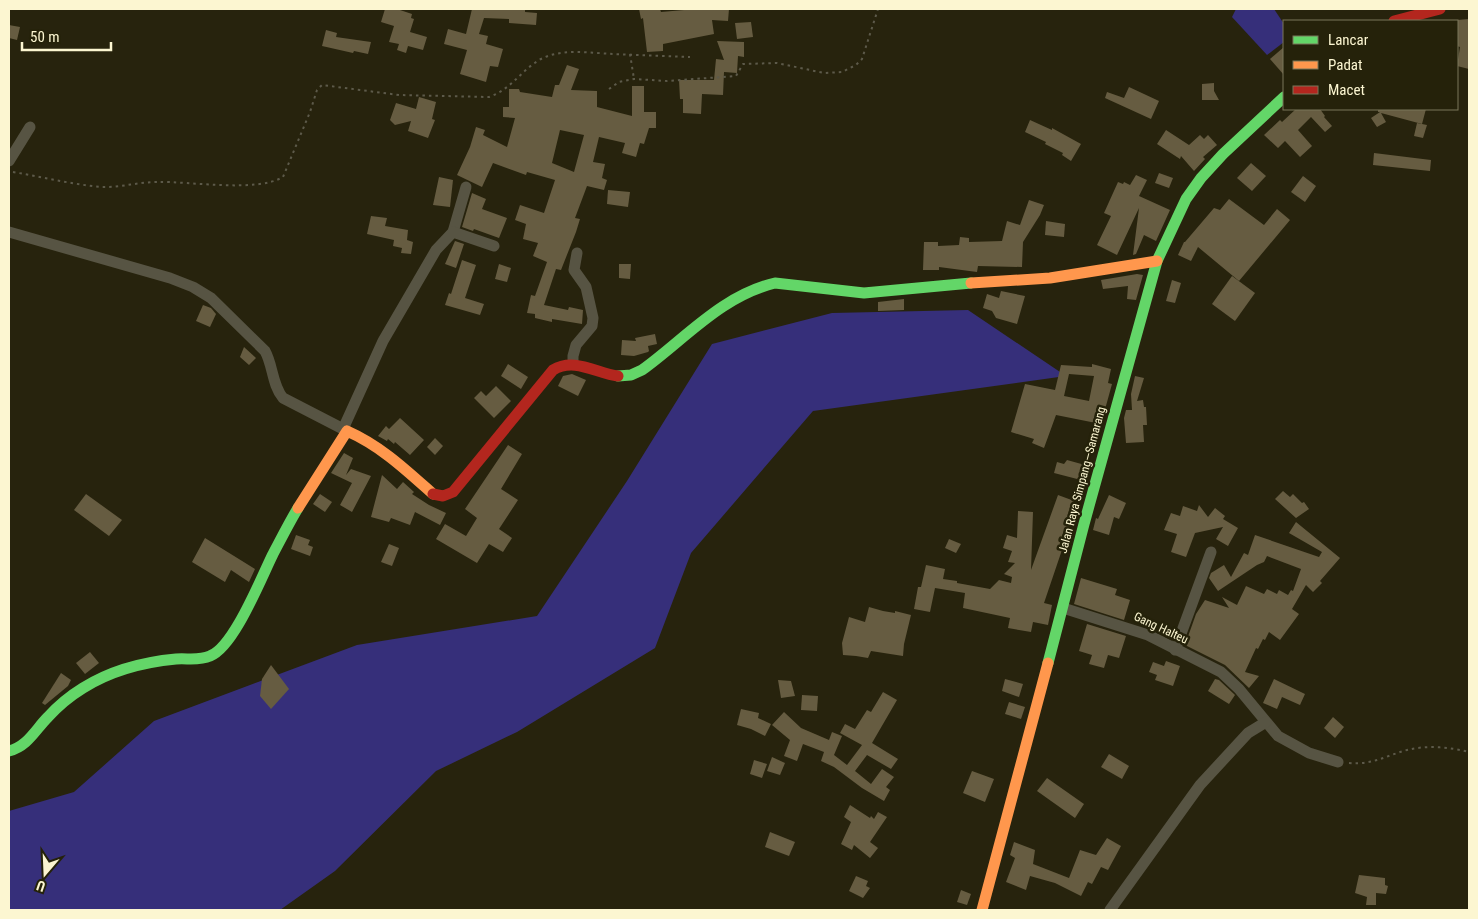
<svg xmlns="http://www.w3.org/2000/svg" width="1478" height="919" font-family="'Roboto Condensed',sans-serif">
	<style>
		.green { fill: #362f7a }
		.building { fill: #665c41; fill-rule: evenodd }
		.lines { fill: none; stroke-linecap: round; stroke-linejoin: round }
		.path { stroke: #5d5a4a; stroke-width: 2; stroke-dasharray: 2.5 4; stroke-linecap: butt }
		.street { stroke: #575443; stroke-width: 11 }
		.fast { stroke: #63d668; stroke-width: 11 }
		.slow { stroke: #ff974d; stroke-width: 11 }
		.jam { stroke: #b3261e; stroke-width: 11 }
		.labels { text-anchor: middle; stroke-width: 5; stroke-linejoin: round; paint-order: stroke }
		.street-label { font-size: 12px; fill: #fcf6d1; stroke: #25220a }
	</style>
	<rect width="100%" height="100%" fill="#27230d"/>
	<g class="green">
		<polygon points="1236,9 1274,9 1284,24 1284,42 1267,55 1232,17"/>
		<polygon points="968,310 1066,376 813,411 691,553 655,648 517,732 436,771 335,871 280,910 9,910 9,811 74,792 154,721 357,645 537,616 627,481 712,344 832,313"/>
	</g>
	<g class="building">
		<polygon points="385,9 397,9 412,14 411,18 414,19 410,32 427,37 423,50 408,46 406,53 397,50 399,44 389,42 394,26 381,22"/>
		<polygon points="472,9 525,9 525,12 537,13 536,25 509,23 509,19 484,18 479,34 488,36 486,44 503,49 498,67 490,66 486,82 460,74 467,50 444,44 448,29 466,34"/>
		<polygon points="639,9 660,9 661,12 684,10 684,9 729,9 728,21 712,20 714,34 663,44 663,51 647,52 643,18 641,19"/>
		<polygon points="1469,19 1469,69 1457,66 1460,47 1457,46 1457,20"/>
		<polygon points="751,22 753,37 737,39 735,23"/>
		<polygon points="9,25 20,27 17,40 9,38"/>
		<polygon points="326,30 337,33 336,37 371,42 368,54 354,51 353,53 322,46"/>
		<polygon points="717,41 744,42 744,57 738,56 737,73 724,72 723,95 702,94 701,114 683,113 683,99 680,99 679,80 714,80 716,59 724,60"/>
		<polygon points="1284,47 1284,75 1270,59"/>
		<path d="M567,65L579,69L571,90L597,91V107L632,116V86H644V112H656V128H649L644,144L640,143L636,157L622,153L625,143L599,137L593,162L605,164L602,178L607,180L604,190L587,186L575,218L580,219L576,232L561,270L556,269L544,305L568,310L569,307L583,310L582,324L552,319V322L535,318V314L527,313L531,295L535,296L547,262L533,256L538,243L523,239L526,224L515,220L520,205L544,213L555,180L527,172L526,175L493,163L482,187L457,175L470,147L476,127L485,130L483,135L507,147L515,118L503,117V107H509V89H519L520,92L552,97L555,85H559ZM560,130L584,135L574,172L552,163Z"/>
		<polygon points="1214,83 1214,91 1219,100 1202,100 1202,84"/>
		<polygon points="1129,87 1159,101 1151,119 1105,98 1107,92 1124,98"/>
		<polygon points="419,97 436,102 432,119 435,120 428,138 408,131 411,121 395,125 390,120 396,103 416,109"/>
		<polygon points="1296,109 1320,109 1325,116 1324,117 1332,126 1325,132 1311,117 1298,130 1312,146 1300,157 1285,141 1278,148 1264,135 1280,120 1282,122"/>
		<polygon points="1378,109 1426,109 1422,124 1381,113 1386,122 1377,127 1371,118 1380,112 1378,112"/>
		<polygon points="1030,120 1052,130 1052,128 1081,144 1071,161 1062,155 1063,153 1045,144 1046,142 1025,132"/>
		<polygon points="1417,123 1427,125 1423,138 1414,136"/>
		<polygon points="1166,130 1189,145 1200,135 1204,139 1208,135 1217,145 1203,157 1205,159 1194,171 1181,156 1180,159 1157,144"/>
		<polygon points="1374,153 1431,160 1430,171 1373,165"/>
		<polygon points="1251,163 1266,176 1252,191 1237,178"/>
		<polygon points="1159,173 1173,178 1169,188 1155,183"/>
		<polygon points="1136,175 1147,180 1139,196 1170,210 1156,241 1144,235 1136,254 1133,255 1139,208 1117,255 1097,245 1111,216 1104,213 1118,182 1123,184 1124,182 1130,185"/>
		<polygon points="1303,176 1316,186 1305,202 1291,192"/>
		<polygon points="439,177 453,180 450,207 433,205"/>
		<polygon points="608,190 630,192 628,207 607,204"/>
		<polygon points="472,193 486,199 482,209 507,218 499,238 474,229 473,231 462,227"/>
		<polygon points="1229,199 1264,225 1277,209 1290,220 1239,281 1198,247 1191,261 1178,255 1184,242 1185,242 1214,208 1220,210"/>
		<polygon points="1029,200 1044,205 1040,215 1023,242 1022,267 978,266 977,272 939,267 939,270 923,270 924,242 938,242 938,246 959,245 960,237 969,238 969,242 1002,241 1007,221 1020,225"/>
		<polygon points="371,216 387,218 385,226 408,230 407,240 413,242 411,254 401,253 402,248 393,246 394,240 367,234"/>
		<polygon points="1046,221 1065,224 1064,237 1045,235"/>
		<polygon points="455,241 464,244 456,268 445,264"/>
		<polygon points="462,260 476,265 465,298 484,304 480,315 445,305 449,293 451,294"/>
		<polygon points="499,264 511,268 507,282 495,279"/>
		<polygon points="619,264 631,264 630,279 619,278"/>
		<polygon points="1137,274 1143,275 1136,300 1127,299 1128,286 1103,289 1101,280"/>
		<polygon points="1232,276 1255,293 1235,321 1212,304"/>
		<polygon points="1172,280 1181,283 1175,303 1166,301"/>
		<polygon points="1001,291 1025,296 1017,324 996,318 992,311 983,308 987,294 999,298"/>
		<polygon points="904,299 904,310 878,311 878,302"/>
		<polygon points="203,305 211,308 216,314 210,327 196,321"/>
		<polygon points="655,334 657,344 648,346 649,351 648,352 634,356 621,355 622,340 636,341 635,338"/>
		<polygon points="244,347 256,358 249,365 240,357"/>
		<polygon points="508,364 528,377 521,389 501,376"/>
		<path d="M1092,364L1111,369L1108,383L1112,384L1101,424L1056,415L1044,448L1032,443L1034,439L1011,432L1025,384L1055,390L1061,365L1092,367ZM1069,374L1094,376L1089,401L1064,396Z"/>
		<polygon points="572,374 586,380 578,396 558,386 563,376"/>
		<polygon points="1135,376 1144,378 1137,401 1143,400 1144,407 1146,407 1147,425 1143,425 1144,442 1126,443 1124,418 1126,410 1132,410 1131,394"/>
		<polygon points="496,386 511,401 494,418 474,398 481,391 486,396"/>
		<polygon points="400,418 424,440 410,455 395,442 394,444 388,439 387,441 378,436 386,426 389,429"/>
		<polygon points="435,438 443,446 435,455 427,447"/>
		<polygon points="508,445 522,454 501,489 518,500 499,529 512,538 503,552 489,544 477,563 436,539 445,524 466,536 477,518 465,509"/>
		<polygon points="344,453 353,458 346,475 351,469 371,476 352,512 340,505 352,483 331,473"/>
		<polygon points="1067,460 1085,465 1081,480 1054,473 1057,462 1064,464"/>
		<polygon points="382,475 397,489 403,482 414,492 412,494 429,505 446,513 440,525 415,512 410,525 391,518 389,522 371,517"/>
		<polygon points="1283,491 1290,497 1293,494 1302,503 1304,502 1309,509 1296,518 1275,499"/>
		<polygon points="86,494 122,520 109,536 74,510"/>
		<polygon points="320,494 332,502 325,512 313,504"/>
		<polygon points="1058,495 1077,502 1074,510 1077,511 1073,528 1071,528 1065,545 1064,544 1044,603 1052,605 1048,625 1033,622 1031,632 1008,628 1010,618 963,608 965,593 935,588 930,612 914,609 918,587 921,587 926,565 945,569 943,579 957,581 957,583 990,589 999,580 1011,583 1012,577 1004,574 1015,563 1008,562 1012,551 1003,548 1007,535 1017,538 1018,511 1033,512 1031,570"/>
		<polygon points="1109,495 1126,503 1119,519 1114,517 1109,535 1093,530 1096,518 1098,519"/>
		<polygon points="1199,505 1208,517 1215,508 1225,516 1223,519 1238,528 1228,546 1216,539 1223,527 1195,533 1186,557 1171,552 1177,534 1164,530 1171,513 1180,516 1183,506 1197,511"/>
		<polygon points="1296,522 1340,558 1320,581 1322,583 1313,592 1306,585 1292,609 1299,614 1280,640 1269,632 1265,640 1263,639 1258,649 1256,648 1245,672 1259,676 1249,688 1225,665 1185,645 1196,614 1205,600 1229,608 1222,597 1237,605 1246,586 1264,594 1267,589 1277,594 1279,590 1288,595 1291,590 1293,591 1301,569 1267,556 1264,562 1257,565 1218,591 1209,578 1211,573 1224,565 1231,577 1244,553 1248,555 1255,535 1319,557 1322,552 1289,533"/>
		<polygon points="296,535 310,540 308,545 313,547 310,556 291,549"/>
		<polygon points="205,538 255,569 249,582 231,570 225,582 192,562"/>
		<polygon points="949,539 961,544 956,553 945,548"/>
		<polygon points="389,544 399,548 392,566 381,562"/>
		<polygon points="1081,578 1117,589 1115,595 1130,600 1124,620 1074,604"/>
		<polygon points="869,607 883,611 895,613 895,611 911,615 904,644 903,656 871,651 868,658 856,656 843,655 842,643 849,617 865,622"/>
		<polygon points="1087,624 1126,636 1119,658 1108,655 1104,668 1089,664 1092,655 1079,651"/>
		<polygon points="90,652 99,663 85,674 76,663"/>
		<polygon points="1166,661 1180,666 1173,686 1155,680 1157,675 1149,672 1153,662 1164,666"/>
		<polygon points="271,665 289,689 271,709 260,696 262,679"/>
		<polygon points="61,673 71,680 68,686 45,705 42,703"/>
		<polygon points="1005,679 1023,684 1019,697 1002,691"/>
		<polygon points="1215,679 1219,680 1235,695 1229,704 1208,691"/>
		<polygon points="1274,679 1305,694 1300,705 1282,697 1277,709 1263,703"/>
		<polygon points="778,680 791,681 795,696 781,698"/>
		<polygon points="883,692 897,700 872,743 898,759 891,769 867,755 855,771 871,784 882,769 894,777 886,787 890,790 884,801 862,788 834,767 821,761 824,752 803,744 797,761 784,756 790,740 772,725 784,712 801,728 829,740 832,732 842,736 834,755 847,765 862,745 840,733 845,724 855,729 867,710 871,712"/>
		<polygon points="802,695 818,696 817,711 801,710"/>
		<polygon points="1009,702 1025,707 1021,719 1005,714"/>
		<polygon points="741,709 759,713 758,718 771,724 765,736 751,729 737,725"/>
		<polygon points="1333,717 1344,727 1335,738 1324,728"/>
		<polygon points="1109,754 1129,766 1122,779 1101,767"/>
		<polygon points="772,757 785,763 780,775 767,771"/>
		<polygon points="754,760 767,764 762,778 750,774"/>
		<polygon points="972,771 994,779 985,802 963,793"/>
		<polygon points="1047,778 1084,804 1075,818 1037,791"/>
		<polygon points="850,805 870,818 871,816 874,819 878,812 887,817 870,842 878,848 870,858 854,845 852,850 841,844 851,822 844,817"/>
		<polygon points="770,832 795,842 789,856 765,847"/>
		<polygon points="1107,838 1121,846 1108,870 1101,867 1092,884 1088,882 1081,896 1055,883 1030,876 1026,890 1006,882 1015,858 1010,855 1014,842 1035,850 1033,864 1069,878 1080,850 1096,855"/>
		<polygon points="1359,875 1385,878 1385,885 1388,886 1386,894 1376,893 1376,905 1366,905 1367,897 1355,893"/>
		<polygon points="856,876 868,881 866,886 870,888 863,898 849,891"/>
		<polygon points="961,890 971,894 967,905 957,902"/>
	</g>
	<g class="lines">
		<g class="path">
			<polyline points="630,54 634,79"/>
			<polyline points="609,89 619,82 634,79 667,81 736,76 743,64 777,63 824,73 842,72 856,65 862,59 878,9"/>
			<path d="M13,172C42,177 71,184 100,187C119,188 138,182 157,182C190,181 256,193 283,177L310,112L317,90L322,85L399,95L489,97C512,89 521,70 541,59C562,48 591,53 613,54C639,55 665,56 690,57"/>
			<path d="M1349,763C1373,765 1385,756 1407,750C1426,745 1450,747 1469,752"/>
		</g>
		<g class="street">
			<polyline points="9,161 30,127"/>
			<path d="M9,232L170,278L193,287L211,298L265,351C273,365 272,385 283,398L347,431"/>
			<polyline points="453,232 466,187"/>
			<polyline points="573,364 573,356 576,345 592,326 593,318 586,287 574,270 577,253"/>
			<polyline points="343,429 383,341 436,250 453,232 494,246"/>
			<polyline points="1063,608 1148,635 1221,672 1239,689 1278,736 1309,753 1338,762"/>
			<polyline points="1175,650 1211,552"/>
			<polyline points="1110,910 1200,785 1248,733 1266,722"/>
		</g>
		<g class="fast">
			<path d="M618,376L631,375L642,370C685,339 721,296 775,283L864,293L971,283"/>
			<polyline points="1048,663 1084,524 1157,261 1186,199 1201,178 1223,154 1284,97"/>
			<path d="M9,751C28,746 35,730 48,717C58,706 70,696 83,688C110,671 144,662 176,659C187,658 199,661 210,656C234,647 261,578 273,554C281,539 289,523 298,508"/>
		</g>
		<g class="slow">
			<polyline points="971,283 1050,278 1157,261"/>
			<path d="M298,508L347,431C381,446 406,470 433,494"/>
			<polyline points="982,910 1048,663"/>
		</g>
		<g class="jam">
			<polyline points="1394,21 1440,9"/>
			<path d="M433,494L443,496L453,492L553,370C574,357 596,373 618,376"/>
		</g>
	</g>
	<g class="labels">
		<g class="street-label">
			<text transform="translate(1082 480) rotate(-75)" y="4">Jalan Raya Simpang—Samarang</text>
			<text transform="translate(1161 628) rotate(25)" y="4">Gang Halteu</text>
		</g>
	</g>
	<rect width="1478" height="919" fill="none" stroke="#fcf6d1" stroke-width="20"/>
	<rect x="1283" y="20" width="175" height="90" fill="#25220a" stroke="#7b775a"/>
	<rect x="1293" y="36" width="25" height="8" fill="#63d668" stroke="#7b775a"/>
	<text x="1328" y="45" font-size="15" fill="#fcf6d1">Lancar</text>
	<rect x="1293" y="61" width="25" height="8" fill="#ff974d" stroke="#7b775a"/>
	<text x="1328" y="70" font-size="15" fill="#fcf6d1">Padat</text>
	<rect x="1293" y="86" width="25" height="8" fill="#b3261e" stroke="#7b775a"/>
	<text x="1328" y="95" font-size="15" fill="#fcf6d1">Macet</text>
	<g transform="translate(45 874) rotate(199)" stroke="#25220a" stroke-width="4" paint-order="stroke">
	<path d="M0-4L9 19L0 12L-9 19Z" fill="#fcf6d1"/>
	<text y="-8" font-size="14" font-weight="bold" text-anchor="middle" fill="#fcf6d1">U</text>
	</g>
	<path d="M22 42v8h89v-8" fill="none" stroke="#fcf6d1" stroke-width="2.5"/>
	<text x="30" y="42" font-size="15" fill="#fcf6d1" stroke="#25220a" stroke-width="4" paint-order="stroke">50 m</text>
</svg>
